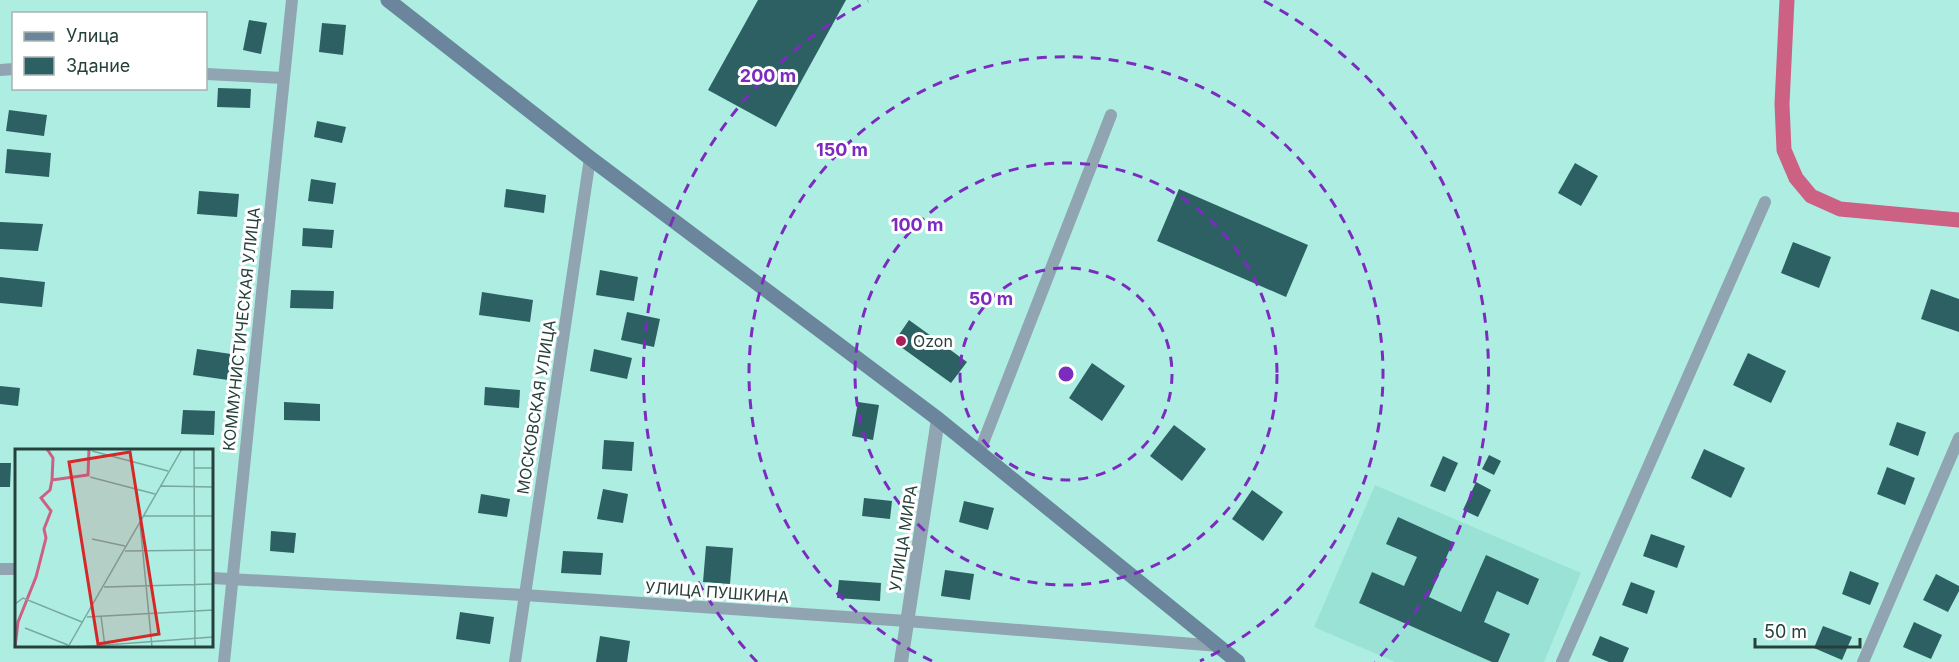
<svg xmlns="http://www.w3.org/2000/svg" width="1959" height="662" font-family="Inter,sans-serif">
	<style>
		.built { fill: #99e2d5 }
		.lines { fill: none; stroke-linecap: round; stroke-linejoin: round }
		.canal { stroke: #cc6184; stroke-width: 15 }
		.building { fill: #2c6063 }
		.minor { stroke: #91a4b2; stroke-width: 12 }
		.tertiary { stroke: #91a4b2; stroke-width: 14 }
		.secondary { stroke: #6b869c; stroke-width: 15 }
		.ring { fill: none; stroke: #7b2cbf; stroke-width: 3; stroke-dasharray: 10 8 }
		.poi-dot { fill: #ac1f5b; stroke: #fff; stroke-width: 2 }
		.labels { text-anchor: middle; stroke-width: 6; stroke-linejoin: round; paint-order: stroke }
		.street-label { font-size: 16px; fill: #26403b; stroke: #fff }
		.poi-label { font-size: 16px; fill: #26403b; stroke: #fff; text-anchor: start }
		.inset-river { fill: none; stroke: #cc6184; stroke-width: 3 }
		.inset-road { fill: none; stroke: #78a89f; stroke-width: 1.5 }
		.view { fill: #d62828; fill-opacity: 0.15; stroke: #d62828; stroke-width: 3 }
		.inset-edge { fill: none; stroke: #26403b; stroke-width: 3 }
		.centre { fill: #7b2cbf; stroke: #fff; stroke-width: 3 }
		.ring-label { font-size: 18px; text-anchor: middle; font-weight: bold; fill: #7b2cbf; stroke: #fff; stroke-width: 6; stroke-linejoin: round; paint-order: stroke }
	</style>
	<rect width="100%" height="100%" fill="#aeeee2"/>
	<polygon class="built" points="1375,485 1581,573 1544,662 1395,662 1314,627"/>
	<g class="lines">
		<polyline class="canal" points="1787,0 1782,104 1784,150 1796,178 1811,196 1840,209 1959,220"/>
	</g>
	<g class="building">
		<polygon points="758,0 846,0 776,127 708,90"/>
		<polygon points="249,20 267,23 261,54 243,50"/>
		<polygon points="322,23 346,25 343,55 319,52"/>
		<polygon points="218,88 251,89 250,108 217,107"/>
		<polygon points="9,110 47,115 44,136 6,131"/>
		<polygon points="317,121 346,127 342,143 314,137"/>
		<polygon points="7,149 51,153 49,177 5,173"/>
		<polygon points="1575,163 1598,176 1581,206 1558,193"/>
		<polygon points="311,179 336,183 333,204 308,201"/>
		<polygon points="506,189 546,195 544,213 504,207"/>
		<polygon points="1179,189 1308,245 1286,297 1157,241"/>
		<polygon points="199,191 239,194 237,217 197,214"/>
		<polygon points="0,222 43,224 38,251 0,249"/>
		<polygon points="303,228 334,230 332,248 302,246"/>
		<polygon points="1793,242 1831,257 1819,288 1781,273"/>
		<polygon points="600,270 638,277 634,301 596,295"/>
		<polygon points="0,277 45,282 42,307 0,303"/>
		<polygon points="1931,289 1959,299 1959,332 1921,319"/>
		<polygon points="291,290 334,291 333,309 290,308"/>
		<polygon points="482,292 533,300 530,322 479,315"/>
		<polygon points="627,312 660,319 654,347 621,340"/>
		<polygon points="909,320 967,362 951,383 894,342"/>
		<polygon points="197,349 231,354 228,380 193,375"/>
		<polygon points="594,349 632,358 627,379 590,371"/>
		<polygon points="1748,353 1786,371 1771,403 1733,385"/>
		<polygon points="1092,363 1125,386 1102,421 1069,398"/>
		<polygon points="0,386 20,388 18,406 0,404"/>
		<polygon points="485,387 520,390 519,408 484,405"/>
		<polygon points="284,402 320,404 320,421 284,420"/>
		<polygon points="858,402 879,405 873,440 852,436"/>
		<polygon points="183,410 215,411 214,435 181,434"/>
		<polygon points="1897,422 1926,432 1918,456 1889,445"/>
		<polygon points="1174,425 1206,449 1182,481 1150,456"/>
		<polygon points="604,440 634,442 632,471 602,469"/>
		<polygon points="1704,449 1745,468 1731,498 1691,478"/>
		<polygon points="1489,455 1501,461 1494,475 1482,469"/>
		<polygon points="1443,456 1458,463 1445,492 1430,486"/>
		<polygon points="0,463 11,463 10,487 0,487"/>
		<polygon points="1887,467 1915,478 1905,505 1877,494"/>
		<polygon points="1476,482 1491,490 1478,517 1463,510"/>
		<polygon points="603,489 628,494 623,523 597,519"/>
		<polygon points="1252,490 1283,512 1263,541 1232,519"/>
		<polygon points="481,494 510,499 507,517 478,513"/>
		<polygon points="864,498 892,501 890,519 862,516"/>
		<polygon points="964,501 994,508 988,530 959,522"/>
		<polygon points="1398,517 1453,542 1429,597 1461,612 1486,555 1539,579 1528,605 1497,591 1484,622 1510,634 1498,662 1492,662 1359,603 1372,572 1404,586 1417,557 1386,544"/>
		<polygon points="271,531 296,533 294,553 270,551"/>
		<polygon points="1651,534 1685,546 1677,568 1643,556"/>
		<polygon points="706,546 733,548 730,584 703,582"/>
		<polygon points="563,551 603,553 601,575 561,573"/>
		<polygon points="945,570 974,574 970,600 941,596"/>
		<polygon points="1850,571 1879,583 1870,605 1842,594"/>
		<polygon points="1936,574 1959,586 1959,591 1948,612 1923,600"/>
		<polygon points="839,580 881,583 880,601 837,598"/>
		<polygon points="1631,582 1655,591 1647,614 1622,605"/>
		<polygon points="460,612 494,617 490,644 456,639"/>
		<polygon points="1914,622 1942,635 1931,659 1903,647"/>
		<polygon points="1823,626 1852,637 1842,660 1814,648"/>
		<polygon points="600,636 630,641 627,662 596,662"/>
		<polygon points="1600,636 1629,648 1623,662 1609,662 1592,655"/>
	</g>
	<g class="lines">
		<g class="minor">
			<polyline points="0,70 14,69"/>
			<polyline points="206,74 283,78"/>
			<polyline points="979,453 1111,115"/>
			<polyline points="0,569 16,569"/>
			<polyline points="212,578 524,595 907,621 1219,646"/>
			<polyline points="224,662 292,0"/>
			<polyline points="515,662 590,158"/>
			<polyline points="1562,662 1765,202"/>
			<polyline points="1863,662 1959,438"/>
		</g>
		<polyline class="tertiary" points="901,662 938,419"/>
		<polyline class="secondary" points="388,0 590,158 938,419 1238,662"/>
	</g>
	<g class="ring">
		<circle cx="1066" cy="374" r="106"/>
		<circle cx="1066" cy="374" r="211"/>
		<path d="M932 661A317 317 0 1 1 1200 661"/>
		<path d="M757 662A422 422 0 0 1 868 1M1264 1A422 422 0 0 1 1375 662"/>
	</g>
	<circle class="poi-dot" cx="901" cy="341" r="6"/>
	<g class="labels">
		<g class="street-label">
			<text transform="translate(241 329) rotate(-84)" y="6">КОММУНИСТИЧЕСКАЯ УЛИЦА</text>
			<text transform="translate(536 407) rotate(-81)" y="6">МОСКОВСКАЯ УЛИЦА</text>
			<text transform="translate(903 538) rotate(-81)" y="6">УЛИЦА МИРА</text>
			<text transform="translate(717 592) rotate(4)" y="6">УЛИЦА ПУШКИНА</text>
		</g>
		<g class="poi-label">
			<text x="913" y="347">Ozon</text>
		</g>
	</g>
	<g transform="translate(15 449)">
		<rect width="198" height="198" fill="#aeeee2"/>
		<path class="inset-river" d="M32,0L38,9L37,31L73,26L74,0M0,198L3,173L21,128L31,89L29,80L36,62L26,49L35,41L37,31"/>
		<path class="inset-road" d="M179,0L180,198M77,2L153,22M179,19H198M75,28L140,45M145,37L198,38M129,67H198M125,74L137,198M77,90L110,97M110,102L198,101M89,138L198,135M0,155L8,149L67,173M86,167L90,198M72,168L198,161M10,179L53,196M53,198L167,0M64,198L198,188"/>
		<path class="view" d="M115,3L144,185L83,195L54,13Z"/>
		<rect width="198" height="198" class="inset-edge"/>
	</g>
	<circle cx="1066" cy="374" r="9" class="centre"/>
	<g class="ring-label">
		<text x="768" y="82">200 m</text>
		<text x="842" y="156">150 m</text>
		<text x="917" y="231">100 m</text>
		<text x="991" y="305">50 m</text>
	</g>
	<rect x="12" y="12" width="195" height="78" fill="#ffffff" stroke="#a8b3b1" stroke-width="1.5"/>
	<rect x="24" y="32" width="30" height="9" fill="#6b869c" stroke="#a8b3b1" stroke-width="1.5"/>
	<text x="66" y="42" font-size="18" fill="#26403b">Улица</text>
	<rect x="24" y="57" width="30" height="18" fill="#2c6063" stroke="#a8b3b1" stroke-width="1.5"/>
	<text x="66" y="72" font-size="18" fill="#26403b">Здание</text>
	<path d="M1755 638v9h105v-9" fill="none" stroke="#26403b" stroke-width="3"/>
	<text x="1764" y="638" font-size="18" fill="#26403b" stroke="#ffffff" stroke-width="4.5" paint-order="stroke">50 m</text>
</svg>
